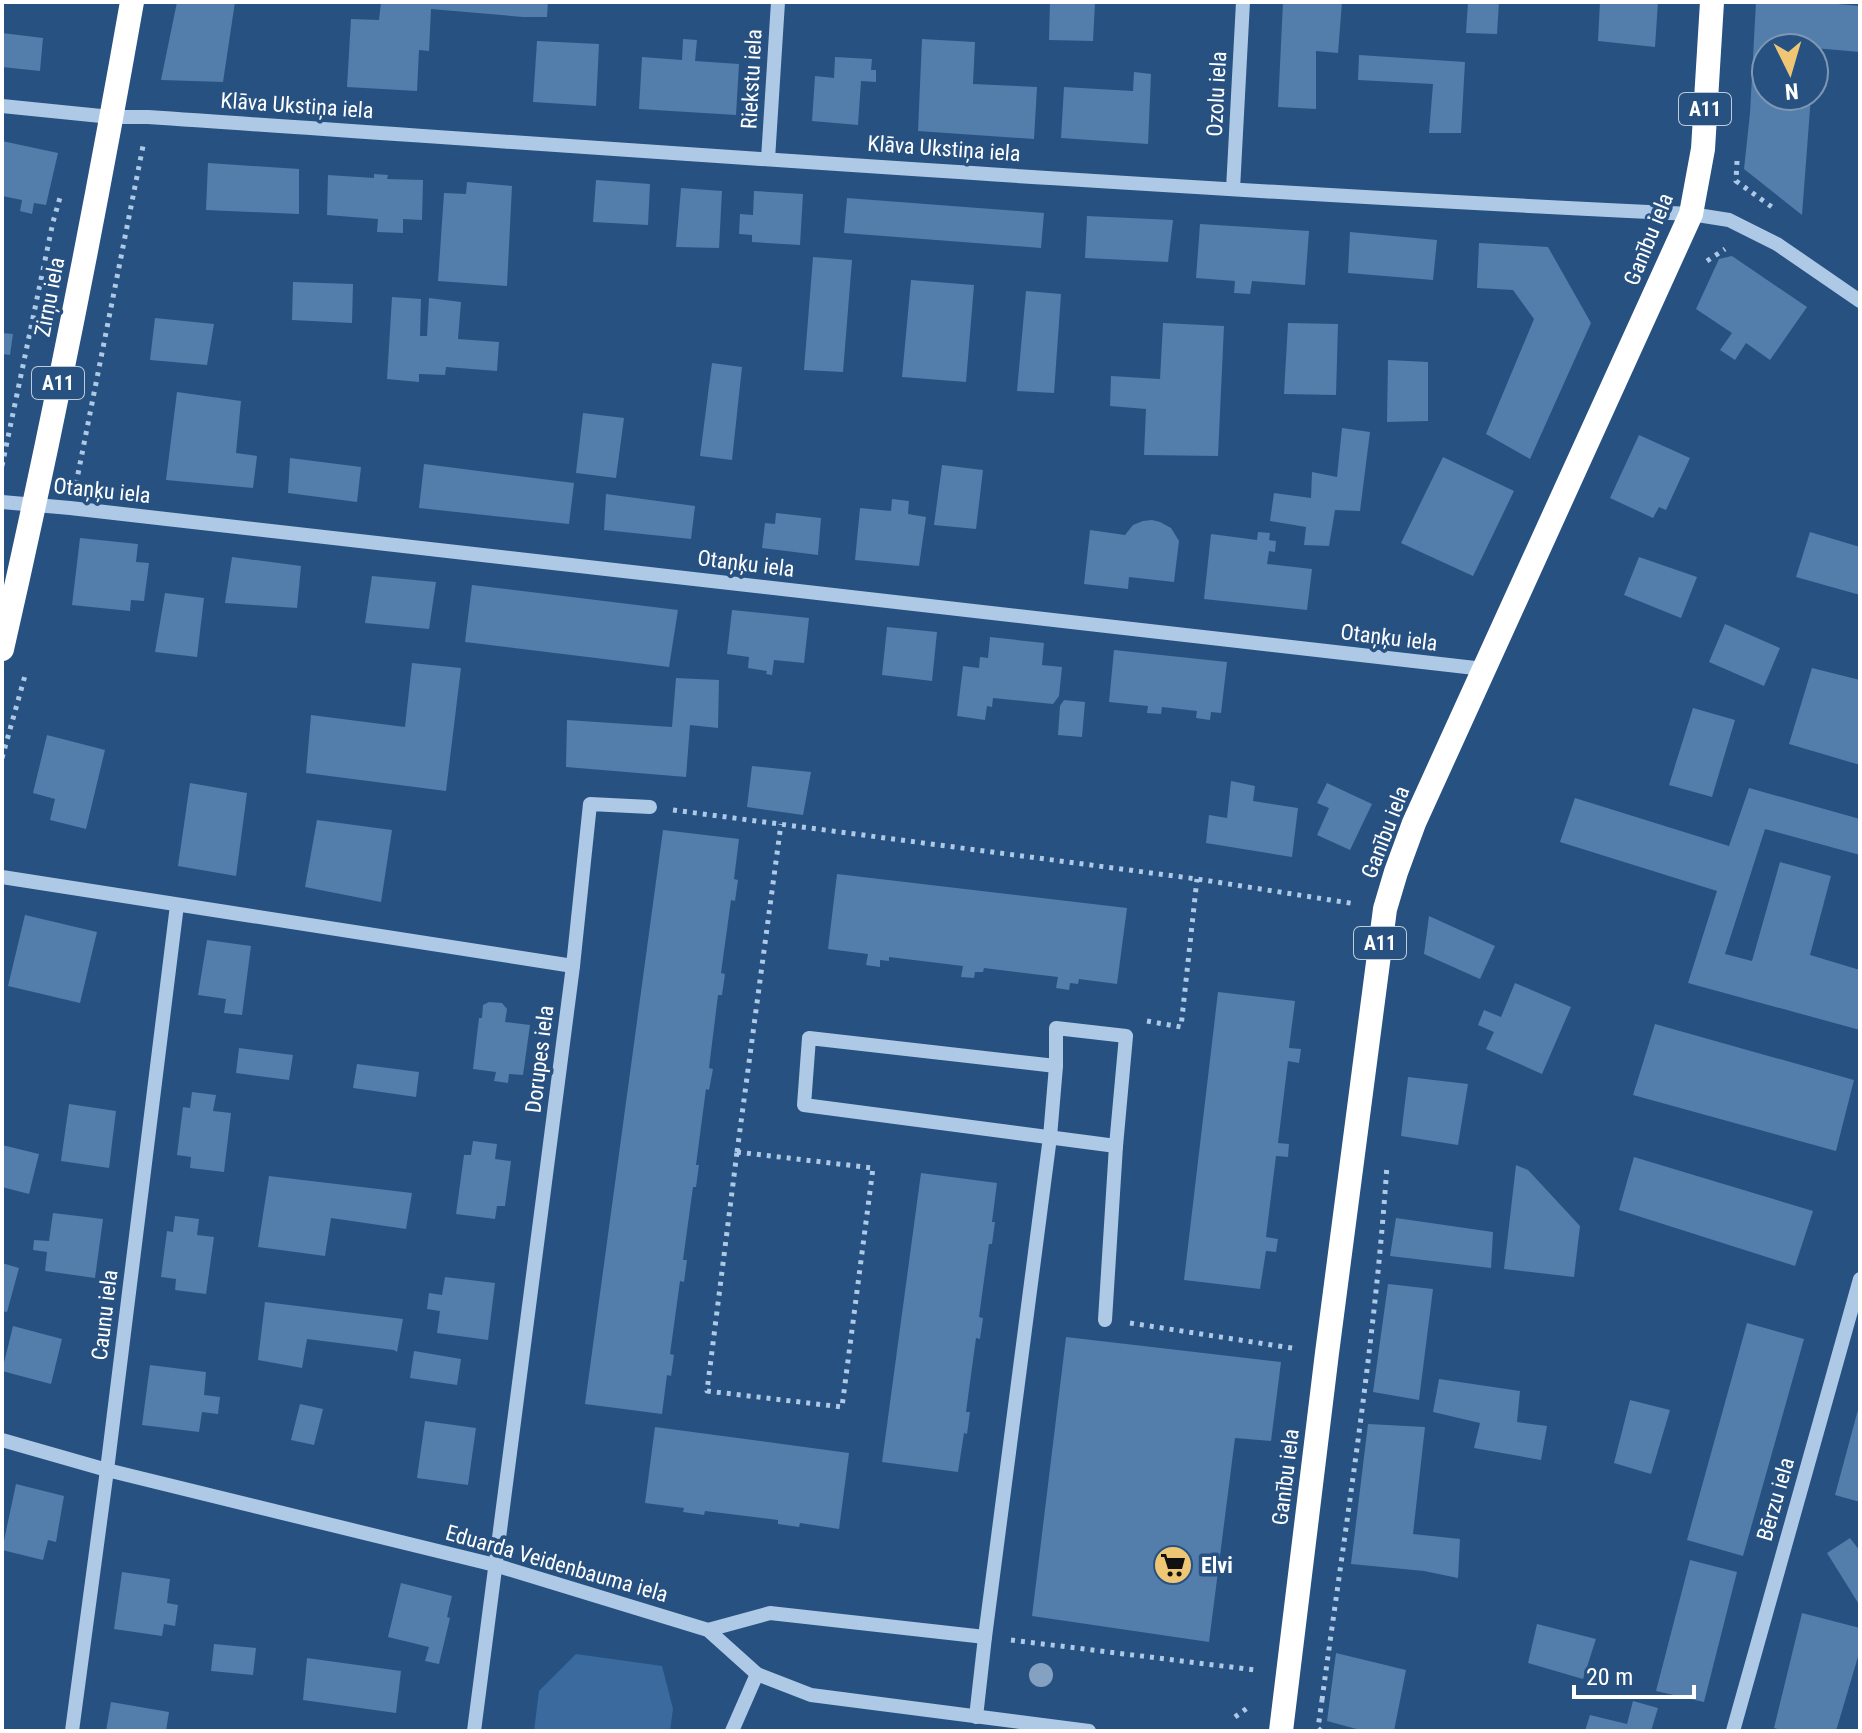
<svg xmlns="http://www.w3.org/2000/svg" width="1862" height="1733" font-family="'Roboto Condensed',sans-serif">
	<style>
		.green { fill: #3b6b9e }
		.building { fill: #537dab }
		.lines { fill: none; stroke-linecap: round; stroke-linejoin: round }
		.path { stroke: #aec9e6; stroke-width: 5; stroke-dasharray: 4 6; stroke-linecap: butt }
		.minor { stroke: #aec9e6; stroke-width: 14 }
		.highway { stroke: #fff; stroke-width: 24 }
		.tree { fill: #84a1c1 }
		.labels { text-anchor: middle; stroke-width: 7; stroke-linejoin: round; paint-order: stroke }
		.shield { fill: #275181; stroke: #becbd9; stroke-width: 2 }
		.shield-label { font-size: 20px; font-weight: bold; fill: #fff }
		.street-label { font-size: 22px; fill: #fff; stroke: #275181 }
		.poi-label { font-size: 22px; font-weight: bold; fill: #fff; stroke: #275181; text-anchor: start }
	</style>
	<rect width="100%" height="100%" fill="#275181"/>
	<polygon class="green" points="576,1654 662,1666 673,1709 670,1731 534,1731 539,1691"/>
	<g class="building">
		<polygon points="177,2 235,2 223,82 161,80"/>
		<polygon points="381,2 548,2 547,17 523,17 431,9 429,51 419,50 417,91 347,87 351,19 379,20"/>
		<polygon points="1050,2 1095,2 1093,41 1049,40"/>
		<polygon points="1283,2 1342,2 1338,53 1316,51 1316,109 1278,107"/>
		<polygon points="1468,2 1499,2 1497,34 1466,33"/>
		<polygon points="1600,2 1658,2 1655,47 1598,41"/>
		<polygon points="1756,2 1815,2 1860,6 1860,52 1814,48 1766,48 1766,96 1811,96 1802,215 1744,169 1750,113"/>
		<polygon points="2,33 43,38 40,71 2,67"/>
		<polygon points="683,39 697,40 695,61 739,64 736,115 639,109 642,57 682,60"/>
		<polygon points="922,39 975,42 973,84 1037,87 1034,139 918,131"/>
		<polygon points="537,41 599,44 596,106 533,102"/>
		<polygon points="1359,55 1465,62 1461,133 1429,133 1433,84 1358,80"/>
		<polygon points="835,57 872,59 871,70 876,70 876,82 861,81 858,125 812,121 815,76 834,78"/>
		<polygon points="1134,72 1151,74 1148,144 1061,138 1064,87 1133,91"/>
		<polygon points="2,141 58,153 46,205 34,203 32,214 20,211 22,200 2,196"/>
		<polygon points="208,163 299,169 299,214 206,210"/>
		<polygon points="374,174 388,175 387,179 423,180 422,220 403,219 403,233 377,232 378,219 327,215 328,175 374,178"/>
		<polygon points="596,180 650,184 648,225 593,222"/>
		<polygon points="467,182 512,186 507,286 438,281 444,193 466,194"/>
		<polygon points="681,188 722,191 719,248 676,247"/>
		<polygon points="754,191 803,194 800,245 752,242 752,235 739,234 740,214 753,215"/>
		<polygon points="847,198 1044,213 1041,248 844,233"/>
		<polygon points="1087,216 1173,220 1168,262 1085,258"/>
		<polygon points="1200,224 1309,231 1305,285 1252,281 1250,294 1234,293 1235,281 1196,278"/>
		<polygon points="1350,232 1437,240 1433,280 1348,273"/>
		<polygon points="1479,243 1548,247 1591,323 1530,459 1486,434 1534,319 1513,290 1477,288"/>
		<polygon points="1732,256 1807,307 1770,360 1746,343 1735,360 1720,350 1732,333 1696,309 1719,259"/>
		<polygon points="813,257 852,260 843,372 804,370"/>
		<polygon points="911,280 974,285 966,382 902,377"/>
		<polygon points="293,282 353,284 352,323 292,320"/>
		<polygon points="1026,291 1061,294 1054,393 1017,391"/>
		<polygon points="392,297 421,299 420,336 427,336 429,298 461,302 458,339 499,342 497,371 446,367 445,375 419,374 419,382 387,379"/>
		<polygon points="155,318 214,324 207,365 150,360"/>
		<polygon points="1163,323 1224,326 1218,456 1144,455 1146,409 1110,406 1111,376 1160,379"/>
		<polygon points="1288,323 1338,324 1336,395 1284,394"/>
		<polygon points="2,333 13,334 10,355 2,354"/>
		<polygon points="1388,360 1428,362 1428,421 1387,422"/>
		<polygon points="712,363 742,367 732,460 700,456"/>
		<polygon points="177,392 241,401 236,453 257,456 253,488 166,480"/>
		<polygon points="583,413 624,418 616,478 576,473"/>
		<polygon points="1342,428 1370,432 1360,511 1335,510 1329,546 1304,545 1306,527 1270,521 1274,493 1311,498 1312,472 1337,477"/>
		<polygon points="1639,435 1690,458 1666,510 1659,507 1653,518 1610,498"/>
		<polygon points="1443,457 1514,491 1473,576 1401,543"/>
		<polygon points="290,458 361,467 357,502 288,493"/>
		<polygon points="424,464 574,483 569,524 419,508"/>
		<polygon points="942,465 983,470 976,529 934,525"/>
		<polygon points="606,494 695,506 691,539 604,530"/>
		<polygon points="892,499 909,501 908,514 926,517 919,566 855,560 860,508 891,511"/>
		<polygon points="776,513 821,518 818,555 762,548 765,523 775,524"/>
		<polygon points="1152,520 1160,522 1171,528 1179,541 1174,582 1129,577 1128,589 1084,584 1090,530 1125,535 1133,525 1143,521"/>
		<polygon points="1258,532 1270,533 1269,540 1276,541 1275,552 1269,551 1267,564 1312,569 1307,610 1204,599 1211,534 1257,540"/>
		<polygon points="1810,532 1860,547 1860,595 1796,577"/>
		<polygon points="80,538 138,544 136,562 149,563 144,601 131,600 130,611 72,605"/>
		<polygon points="232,557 301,566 297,608 225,603"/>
		<polygon points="1639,557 1697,577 1681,618 1624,595"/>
		<polygon points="372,576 436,582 429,629 365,623"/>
		<polygon points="472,585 678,610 669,667 465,642"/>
		<polygon points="165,593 204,598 197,657 155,652"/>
		<polygon points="732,610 809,618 804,663 774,660 772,675 766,674 767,671 748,668 749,657 727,654"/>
		<polygon points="1725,624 1780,648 1764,686 1709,662"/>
		<polygon points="887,627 937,632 932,681 882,675"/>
		<polygon points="990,637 1044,643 1042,665 1062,667 1059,696 1053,704 993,698 992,707 987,706 985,720 957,716 963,666 979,668 980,657 988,658"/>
		<polygon points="1114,650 1227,662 1221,713 1211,712 1210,720 1196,718 1197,711 1162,707 1161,714 1147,713 1148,706 1109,702"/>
		<polygon points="412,663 461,668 446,791 306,773 311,715 405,727"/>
		<polygon points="1812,668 1860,680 1860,765 1789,744"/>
		<polygon points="676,678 719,680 718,728 690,725 686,777 566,767 567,720 672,727"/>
		<polygon points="1064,700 1085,702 1082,737 1058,735 1060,706"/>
		<polygon points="1693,708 1735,720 1712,797 1669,785"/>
		<polygon points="47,735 105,750 86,829 50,820 55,799 33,793"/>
		<polygon points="752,766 811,772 803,815 747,807"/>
		<polygon points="1231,781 1255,786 1253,801 1298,808 1292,857 1206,843 1209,815 1227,818"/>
		<polygon points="190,783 247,793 236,876 178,866"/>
		<polygon points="1327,783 1372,804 1350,850 1317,835 1329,808 1317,803"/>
		<polygon points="1749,788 1860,819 1860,855 1765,829 1725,954 1752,961 1780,862 1831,876 1810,955 1860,970 1860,1030 1688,983 1717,891 1560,842 1575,798 1729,846"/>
		<polygon points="317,820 392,830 381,902 305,887"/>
		<polygon points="663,830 739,839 734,879 738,880 735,901 731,900 721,973 725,974 722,995 718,995 709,1068 713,1069 709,1090 706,1089 696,1165 699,1165 696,1187 693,1187 683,1260 687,1260 684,1282 680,1281 670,1354 674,1355 671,1376 667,1375 662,1414 585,1404"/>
		<polygon points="837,874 1127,908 1117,984 1079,979 1078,984 1070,983 1069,990 1056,988 1058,977 984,968 983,972 975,972 974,978 961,977 963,966 889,957 889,961 880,960 880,967 866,965 868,954 828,949"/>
		<polygon points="25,915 97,932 80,1003 8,986"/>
		<polygon points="1429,916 1495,946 1480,979 1424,954"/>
		<polygon points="207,940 251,946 242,1015 224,1013 226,999 198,995"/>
		<polygon points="1515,983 1571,1007 1542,1074 1486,1049 1494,1032 1478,1025 1484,1010 1501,1017"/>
		<polygon points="1218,992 1295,1001 1289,1048 1301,1049 1299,1063 1288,1061 1278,1143 1289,1144 1288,1157 1276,1156 1266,1237 1278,1239 1276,1252 1266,1251 1260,1289 1184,1280"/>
		<polygon points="489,1002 502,1003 507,1009 505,1022 530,1025 523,1075 509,1074 508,1083 494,1081 496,1072 473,1069 479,1018 482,1018 483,1005"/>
		<polygon points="1655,1024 1854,1080 1836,1151 1633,1095"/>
		<polygon points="239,1048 293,1055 289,1080 236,1073"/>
		<polygon points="357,1064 419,1072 416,1097 353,1088"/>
		<polygon points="1408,1077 1468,1084 1458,1145 1401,1136"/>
		<polygon points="192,1092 216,1095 213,1111 231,1113 224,1172 190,1168 191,1157 177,1155 183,1107 190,1108"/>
		<polygon points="69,1104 116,1111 109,1168 61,1161"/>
		<polygon points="473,1141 497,1144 495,1159 511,1161 505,1206 497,1206 495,1219 456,1214 464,1155 471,1155"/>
		<polygon points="2,1145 39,1154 29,1194 2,1187"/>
		<polygon points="1634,1157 1813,1211 1795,1266 1619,1210"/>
		<polygon points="1516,1165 1528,1170 1580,1226 1574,1277 1504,1269"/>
		<polygon points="921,1173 997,1183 992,1222 995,1222 992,1244 989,1244 979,1317 983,1318 980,1339 976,1338 966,1412 970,1412 967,1434 964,1433 958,1472 882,1462"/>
		<polygon points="269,1176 412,1193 406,1229 331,1218 325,1256 258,1247"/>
		<polygon points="53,1213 103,1219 95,1278 45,1271 47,1252 33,1250 34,1240 49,1241"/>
		<polygon points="175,1216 199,1219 197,1235 214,1237 206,1294 175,1290 176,1279 161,1277 167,1231 173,1232"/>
		<polygon points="1396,1218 1493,1232 1491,1268 1390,1256"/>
		<polygon points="2,1263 19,1268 7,1312 2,1311"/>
		<polygon points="445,1277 495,1283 488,1340 437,1333 440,1311 427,1309 429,1293 442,1295"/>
		<polygon points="1388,1284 1433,1289 1419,1400 1373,1392"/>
		<polygon points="265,1302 403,1319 397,1352 394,1350 307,1339 302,1368 258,1360"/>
		<polygon points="1747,1323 1804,1339 1743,1556 1687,1540"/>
		<polygon points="13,1326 62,1339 51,1384 2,1371"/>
		<polygon points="1066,1337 1281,1362 1271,1441 1235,1438 1209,1642 1032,1616"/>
		<polygon points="414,1351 461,1359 457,1385 410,1378"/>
		<polygon points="150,1365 206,1372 204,1395 220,1397 218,1414 202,1412 199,1432 142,1425"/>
		<polygon points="1439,1379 1520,1391 1517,1422 1547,1426 1541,1460 1474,1448 1480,1423 1433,1412"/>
		<polygon points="1630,1400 1670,1410 1651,1474 1614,1463"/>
		<polygon points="300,1404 323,1409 314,1445 291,1440"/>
		<polygon points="1859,1406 1860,1406 1860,1502 1835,1495"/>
		<polygon points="425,1421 476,1428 468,1485 417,1478"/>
		<polygon points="1368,1424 1425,1427 1413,1534 1460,1539 1458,1578 1424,1571 1351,1564"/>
		<polygon points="655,1427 849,1453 839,1529 800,1523 799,1527 778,1524 778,1520 705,1511 704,1515 683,1512 684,1508 645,1503"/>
		<polygon points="16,1484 64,1496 56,1542 48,1540 43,1560 2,1550"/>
		<polygon points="1850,1538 1860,1551 1860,1606 1827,1553"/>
		<polygon points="1690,1560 1737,1572 1704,1702 1656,1691"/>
		<polygon points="122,1572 170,1579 167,1603 178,1605 175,1626 164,1624 162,1636 114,1629"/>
		<polygon points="401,1583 452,1596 447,1617 450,1618 439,1664 425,1661 429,1647 388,1637"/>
		<polygon points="1802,1613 1860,1628 1860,1650 1836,1731 1785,1731 1774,1728"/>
		<polygon points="1537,1624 1596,1639 1583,1679 1528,1663"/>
		<polygon points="214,1644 256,1648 253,1675 211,1671"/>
		<polygon points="1336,1653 1406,1670 1394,1731 1364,1731 1327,1721"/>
		<polygon points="307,1658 401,1671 396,1713 303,1700"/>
		<polygon points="1633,1701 1658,1708 1651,1731 1585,1731 1590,1715 1627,1724"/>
		<polygon points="111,1702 169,1712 166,1731 106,1731"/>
	</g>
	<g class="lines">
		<g class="path">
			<polyline points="1737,161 1736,181 1776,210"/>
			<polyline points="1707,261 1725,249"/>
			<polyline points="2,466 53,222 61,194"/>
			<polyline points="76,484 144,141"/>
			<polyline points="2,758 26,672"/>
			<polyline points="673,810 1197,879 1356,904"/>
			<polyline points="1147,1021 1181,1027 1197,879"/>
			<polygon points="737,1152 873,1168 842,1407 707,1391"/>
			<polyline points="737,1152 781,824"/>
			<polyline points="1130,1323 1298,1349"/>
			<polyline points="1011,1640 1255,1670"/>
			<path d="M1322,1700C1346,1522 1375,1344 1387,1165"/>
			<polyline points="1235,1717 1250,1706"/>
			<polyline points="1321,1731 1318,1728 1322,1700"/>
		</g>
		<g class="minor">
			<path d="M2,106L111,117H148C662,152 1176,190 1691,214L1729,220L1777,244L1860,301"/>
			<polyline points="768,159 778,2"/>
			<polyline points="1233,189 1243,2"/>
			<polyline points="2,502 70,508 1484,669"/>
			<polyline points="2,877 573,966"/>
			<polyline points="1056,1066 809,1038 804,1105 1116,1146"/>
			<polyline points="2,1440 107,1470 495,1565 708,1630 757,1674 811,1695 1089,1731"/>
			<polyline points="708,1630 770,1613 985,1637 1050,1137 1056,1066 1056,1028 1126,1036 1116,1146 1105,1320"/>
			<polyline points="976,1717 985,1637"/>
			<polyline points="72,1731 107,1470 177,905"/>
			<polyline points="474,1731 573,966 590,804 650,807"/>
			<polyline points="732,1731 757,1674"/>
			<polyline points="1733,1731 1860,1279"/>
		</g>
		<g class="highway">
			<path d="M2,649C51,435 94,218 132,2"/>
			<polyline points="1281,1731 1327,1353 1385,909 1396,872 1414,823 1691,214 1703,149 1712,2"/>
		</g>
	</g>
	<circle class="tree" cx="1041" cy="1675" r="12"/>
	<defs>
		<g id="supermarket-disc" transform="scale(2)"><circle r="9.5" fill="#efc774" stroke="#275181"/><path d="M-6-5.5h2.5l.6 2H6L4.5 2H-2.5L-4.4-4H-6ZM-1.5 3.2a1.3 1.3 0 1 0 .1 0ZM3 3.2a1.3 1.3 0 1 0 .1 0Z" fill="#111"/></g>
	</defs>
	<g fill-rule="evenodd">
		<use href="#supermarket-disc" x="1173" y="1565"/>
	</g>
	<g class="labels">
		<g class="shield">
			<rect x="1679" y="93" width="52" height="32" rx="6"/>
			<rect x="32" y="367" width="52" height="32" rx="6"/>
			<rect x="1354" y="927" width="52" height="32" rx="6"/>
		</g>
		<g class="shield-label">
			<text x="1705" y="116">A11</text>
			<text x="58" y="390">A11</text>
			<text x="1380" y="950">A11</text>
		</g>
		<g class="street-label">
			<text transform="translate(751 79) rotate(-87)" y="8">Riekstu iela</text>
			<text transform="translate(1216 94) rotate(-87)" y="8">Ozolu iela</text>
			<text transform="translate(297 105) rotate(4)" y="8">Klāva Ukstiņa iela</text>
			<text transform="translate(944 148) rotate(4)" y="8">Klāva Ukstiņa iela</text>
			<text transform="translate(1648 239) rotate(-68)" y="8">Ganību iela</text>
			<text transform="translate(49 297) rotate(-79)" y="8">Zirņu iela</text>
			<text transform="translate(102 490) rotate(6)" y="8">Otaņķu iela</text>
			<text transform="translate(746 563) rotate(7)" y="8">Otaņķu iela</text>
			<text transform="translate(1389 637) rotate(7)" y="8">Otaņķu iela</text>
			<text transform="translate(1385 832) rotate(-69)" y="8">Ganību iela</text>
			<text transform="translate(539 1059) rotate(-83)" y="8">Dorupes iela</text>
			<text transform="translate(104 1315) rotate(-83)" y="8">Caunu iela</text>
			<text transform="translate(1285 1477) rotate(-83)" y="8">Ganību iela</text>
			<text transform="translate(1775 1499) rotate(-74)" y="8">Bērzu iela</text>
			<text transform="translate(557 1563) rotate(16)" y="8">Eduarda Veidenbauma iela</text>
		</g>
		<g class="poi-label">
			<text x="1201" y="1573">Elvi</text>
		</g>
	</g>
	<rect width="1862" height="1733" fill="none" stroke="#ffffff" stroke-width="8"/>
	<g transform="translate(1790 72) rotate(175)"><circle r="38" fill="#275181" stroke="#7d97b3" stroke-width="2"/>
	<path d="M0-6L14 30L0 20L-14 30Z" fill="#efc774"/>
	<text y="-12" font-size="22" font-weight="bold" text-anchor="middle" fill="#ffffff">N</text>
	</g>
	<path d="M1574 1685v12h120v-12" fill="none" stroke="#ffffff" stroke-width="4"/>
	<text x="1586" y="1685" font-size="24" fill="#ffffff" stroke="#275181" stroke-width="6" paint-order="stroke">20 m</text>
</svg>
